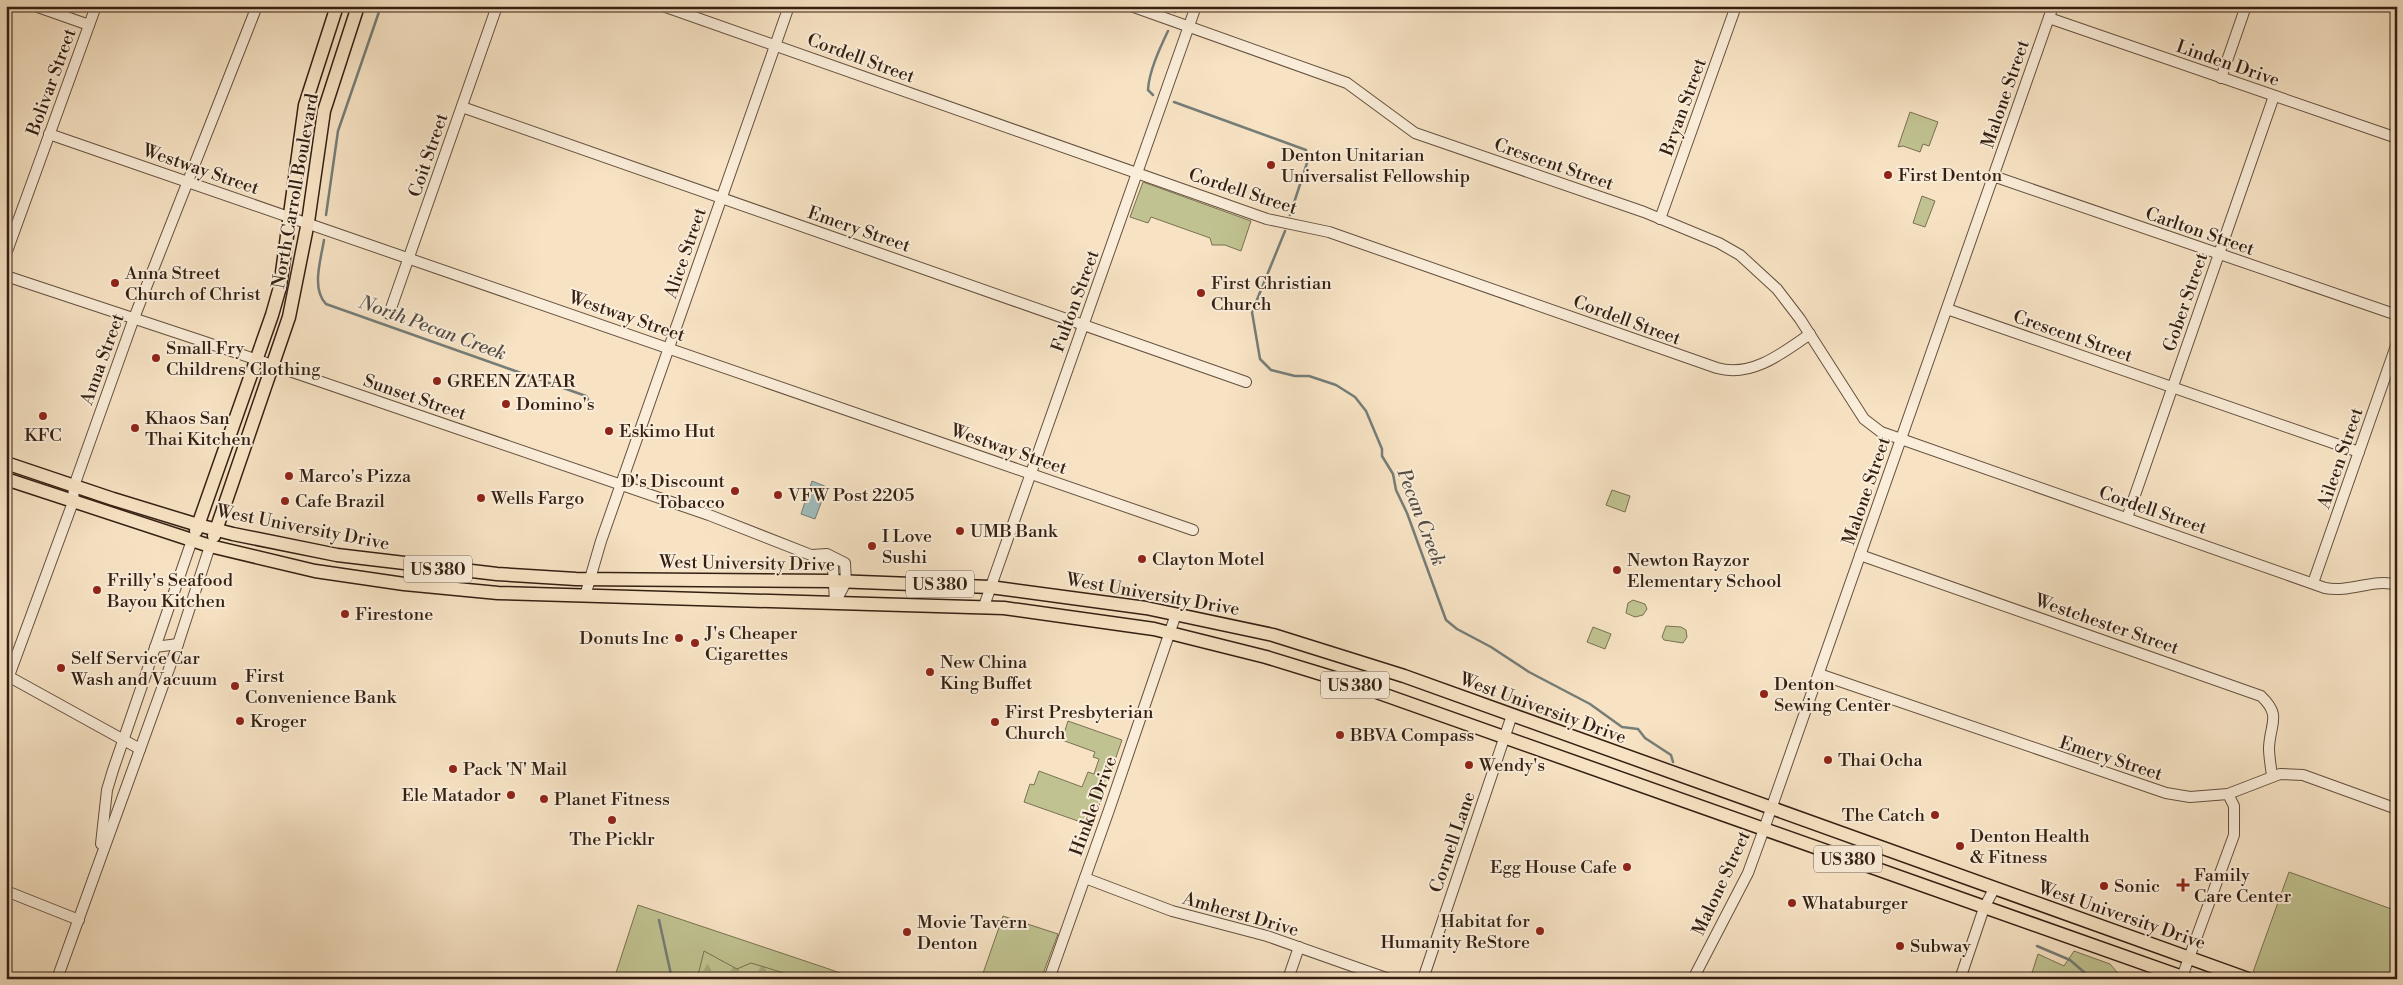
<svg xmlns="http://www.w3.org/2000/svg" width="2403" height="985" font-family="'Libre Bodoni',serif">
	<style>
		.green { fill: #c0c391; stroke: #7a7152 }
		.forest { fill: url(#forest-firs); stroke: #7a7152 }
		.water { fill: #a0bcbc; stroke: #757d78 }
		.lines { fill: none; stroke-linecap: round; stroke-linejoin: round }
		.stream { stroke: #757d78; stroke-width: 2.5 }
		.minor-casing { stroke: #65503e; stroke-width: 12 }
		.major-casing { stroke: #341f12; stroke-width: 15 }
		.minor { stroke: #faedd9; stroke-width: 10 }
		.major { stroke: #f7e3c4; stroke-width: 12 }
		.poi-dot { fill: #8f2418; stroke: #faedd9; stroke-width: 2 }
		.labels { text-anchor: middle; stroke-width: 4; stroke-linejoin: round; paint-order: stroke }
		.shield { fill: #faedd9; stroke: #6f5d4e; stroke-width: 1 }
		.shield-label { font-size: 16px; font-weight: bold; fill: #341f12 }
		.street-label { font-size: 18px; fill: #341f12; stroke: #faedd9 }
		.poi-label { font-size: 18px; fill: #341f12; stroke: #faedd9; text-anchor: start }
		.water-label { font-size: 19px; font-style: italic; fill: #544e45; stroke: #faedd9 }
	</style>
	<defs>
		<pattern id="forest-firs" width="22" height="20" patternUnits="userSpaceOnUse" patternTransform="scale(1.25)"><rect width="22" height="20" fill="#c0c391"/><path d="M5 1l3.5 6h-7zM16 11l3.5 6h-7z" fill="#a6a77c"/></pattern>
	</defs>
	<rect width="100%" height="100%" fill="#f7e3c4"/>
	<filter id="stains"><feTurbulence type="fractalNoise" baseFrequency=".004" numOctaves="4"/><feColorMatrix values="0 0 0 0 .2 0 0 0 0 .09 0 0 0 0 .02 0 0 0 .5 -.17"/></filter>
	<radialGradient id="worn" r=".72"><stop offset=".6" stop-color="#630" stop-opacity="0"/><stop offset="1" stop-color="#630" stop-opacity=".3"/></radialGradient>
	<g class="green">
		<polygon points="1910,112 1938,122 1929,146 1923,144 1920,152 1903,146 1898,147"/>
		<polygon points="1143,182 1251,221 1241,251 1225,245 1212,245 1210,238 1151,217 1148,223 1130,217"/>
		<polygon points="1922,196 1935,201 1925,227 1913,223"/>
		<polygon points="1612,490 1630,496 1625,512 1606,505"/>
		<polygon points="1633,600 1645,604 1647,609 1643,615 1635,617 1626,613 1628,603"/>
		<polygon points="1666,626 1681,627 1686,630 1687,637 1683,643 1664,640 1662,637"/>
		<polygon points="1593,627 1611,634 1605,649 1587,642"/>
		<polygon points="1068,721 1122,740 1092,826 1024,802 1030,784 1034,785 1039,771 1082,787 1088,772 1094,774 1099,759 1093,757 1095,752 1062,740"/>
		<polygon points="2289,872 2397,911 2397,961 2390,979 2270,979 2253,972"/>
		<polygon points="638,905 826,968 857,979 614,979"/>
		<polygon points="1003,916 1058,934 1041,979 981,979"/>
		<polygon points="2074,951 2110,964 2123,979 2030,979 2038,954 2064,966"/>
	</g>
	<polygon class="forest" points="704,951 737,969 751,963 804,979 697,979"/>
	<polygon class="water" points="812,481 827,487 815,519 801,514"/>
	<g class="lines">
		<g class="stream">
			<polyline points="1175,12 1176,6"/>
			<path d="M1153,95L1148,90C1149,71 1160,48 1168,31"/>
			<polyline points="1174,102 1306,150 1307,163 1290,215"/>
			<polyline points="326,215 338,131 381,6"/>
			<polyline points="1285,231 1252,312 1260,359 1271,370 1295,376 1309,376 1336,385 1355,397 1366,411 1382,449 1382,456 1393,474 1396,490 1407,513 1446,620 1457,629 1491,647 1529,672 1590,704 1622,727 1638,729 1645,738 1671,755 1673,762"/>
			<path d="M324,240C321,259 311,289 326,304L586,396L588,399L587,404"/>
			<polyline points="659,920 672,979"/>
			<polyline points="2037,946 2070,960 2092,979"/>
		</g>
		<g class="minor-casing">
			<g id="minor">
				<polyline points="35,6 89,25"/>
				<path d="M663,6L1267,219L1329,232L1717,368C1751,378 1783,353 1810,334"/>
				<path d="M1131,6L1347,83L1415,133L1644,212L1719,243L1740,255L1777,289L1800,319L1864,419L1881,432L2325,588C2350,593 2374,578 2397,585"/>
				<polyline points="2049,18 2397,138"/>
				<polyline points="2221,78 2246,6"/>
				<polyline points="462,107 1246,382"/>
				<polyline points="49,134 1193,530"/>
				<polyline points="1993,176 2397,315"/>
				<polyline points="1660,219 1736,6"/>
				<polyline points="6,254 96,6"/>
				<polyline points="6,276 205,342 709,515 811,555 833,567 835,602"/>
				<polyline points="1947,309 2359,452"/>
				<polyline points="389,314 497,6"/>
				<polyline points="2127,518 2274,96"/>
				<polyline points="812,555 827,554 845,563 846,582 836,601"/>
				<path d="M1860,555L2261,696C2282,716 2270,723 2269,748C2269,757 2271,767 2272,776"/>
				<polyline points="2313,583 2397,343"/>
				<polyline points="585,596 601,541 789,6"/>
				<polyline points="984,606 1196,6"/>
				<polyline points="155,647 178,644"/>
				<polyline points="1819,674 2166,793 2190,797 2228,794 2280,774 2303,775 2397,809"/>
				<polyline points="6,675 140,749"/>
				<polyline points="6,684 73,502 74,486 134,318 257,6"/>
				<polyline points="101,844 107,790 113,770 192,540"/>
				<polyline points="1085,878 1172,911 1267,936 1389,979"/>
				<polyline points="6,891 79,920"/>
				<polyline points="2182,977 2234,835 2234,806 2228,794"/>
				<polyline points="57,979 178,644 210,546"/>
				<polyline points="1049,979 1109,810 1176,614"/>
				<polyline points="1288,979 1299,947"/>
				<polyline points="1423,979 1512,715"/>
				<polyline points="1693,979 1748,873 1764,829 2053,6"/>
				<polyline points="1960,979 1984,908 1994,889"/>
			</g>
		</g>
		<g class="major-casing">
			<g id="major">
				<polyline points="6,463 113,499 198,525 233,534 337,555 497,574 576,579 834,581 990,587 1146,608 1273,635 1404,676 2248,979"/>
				<polyline points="6,479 210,546 315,571 404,584 498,593 1004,608 1154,629 1266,657 1354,684 2188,979"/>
				<polyline points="196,531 272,315 280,287 305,105 337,6"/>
				<polyline points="214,536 289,317 308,222 324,111 358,6"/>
			</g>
		</g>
		<use href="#minor" class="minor"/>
		<use href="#major" class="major"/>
	</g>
	<g class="poi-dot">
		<circle cx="1271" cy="165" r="5"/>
		<circle cx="1888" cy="175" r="5"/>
		<circle cx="115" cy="283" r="5"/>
		<circle cx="1201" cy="293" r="5"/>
		<circle cx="156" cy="358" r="5"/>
		<circle cx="437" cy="381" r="5"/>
		<circle cx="506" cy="404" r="5"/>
		<circle cx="43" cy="416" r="5"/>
		<circle cx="135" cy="428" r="5"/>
		<circle cx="609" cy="431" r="5"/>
		<circle cx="289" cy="476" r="5"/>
		<circle cx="735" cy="491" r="5"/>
		<circle cx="778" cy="495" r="5"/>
		<circle cx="481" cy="498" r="5"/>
		<circle cx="285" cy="501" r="5"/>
		<circle cx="960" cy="531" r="5"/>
		<circle cx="872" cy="546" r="5"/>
		<circle cx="1142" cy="559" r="5"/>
		<circle cx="1617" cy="570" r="5"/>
		<circle cx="97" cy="590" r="5"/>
		<circle cx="345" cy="614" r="5"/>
		<circle cx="679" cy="638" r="5"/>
		<circle cx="695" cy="643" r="5"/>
		<circle cx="61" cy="668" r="5"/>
		<circle cx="930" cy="672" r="5"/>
		<circle cx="235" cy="686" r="5"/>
		<circle cx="1764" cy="694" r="5"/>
		<circle cx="240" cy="721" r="5"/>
		<circle cx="995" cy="722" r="5"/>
		<circle cx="1340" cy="735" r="5"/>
		<circle cx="1828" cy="760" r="5"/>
		<circle cx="1469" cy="765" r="5"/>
		<circle cx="453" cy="769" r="5"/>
		<circle cx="511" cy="795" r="5"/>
		<circle cx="544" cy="799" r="5"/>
		<circle cx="1935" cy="815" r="5"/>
		<circle cx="612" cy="820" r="5"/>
		<circle cx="1960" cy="846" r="5"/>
		<circle cx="1627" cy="867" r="5"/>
		<path d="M2180.5 877.5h5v5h5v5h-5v5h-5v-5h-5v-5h5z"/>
		<circle cx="2104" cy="886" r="5"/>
		<circle cx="1792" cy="903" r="5"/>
		<circle cx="1540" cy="931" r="5"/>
		<circle cx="907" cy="932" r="5"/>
		<circle cx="1900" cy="946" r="5"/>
	</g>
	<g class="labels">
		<g class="shield">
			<rect x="404" y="555.5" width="68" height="27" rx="4"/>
			<rect x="906" y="570.5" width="68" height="27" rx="4"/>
			<rect x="1321" y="671.5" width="68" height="27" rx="4"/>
			<rect x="1814" y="845.5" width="68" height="27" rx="4"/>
		</g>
		<g class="shield-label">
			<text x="438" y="575">US 380</text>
			<text x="940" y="590">US 380</text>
			<text x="1355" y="691">US 380</text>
			<text x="1848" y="865">US 380</text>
		</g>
		<g class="street-label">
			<text transform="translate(861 58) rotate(20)" y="6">Cordell Street</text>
			<text transform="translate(2228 63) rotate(19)" y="6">Linden Drive</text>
			<text transform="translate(51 82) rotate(-70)" y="6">Bolivar Street</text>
			<text transform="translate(2005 94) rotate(-71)" y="6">Malone Street</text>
			<text transform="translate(1683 107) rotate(-70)" y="6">Bryan Street</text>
			<text transform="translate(428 155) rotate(-71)" y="6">Coit Street</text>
			<text transform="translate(1554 164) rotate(19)" y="6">Crescent Street</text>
			<text transform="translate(201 169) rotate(19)" y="6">Westway Street</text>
			<text transform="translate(295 191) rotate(-80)" y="6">North Carroll Boulevard</text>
			<text transform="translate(1243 191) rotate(18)" y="6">Cordell Street</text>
			<text transform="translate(859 229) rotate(19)" y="6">Emery Street</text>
			<text transform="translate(2200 231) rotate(19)" y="6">Carlton Street</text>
			<text transform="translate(685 253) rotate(-71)" y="6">Alice Street</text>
			<text transform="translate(1075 301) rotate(-70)" y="6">Fulton Street</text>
			<text transform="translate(2185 302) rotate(-71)" y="6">Gober Street</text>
			<text transform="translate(627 316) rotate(19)" y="6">Westway Street</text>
			<text transform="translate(1627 320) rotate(20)" y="6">Cordell Street</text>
			<text transform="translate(2073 336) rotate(19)" y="6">Crescent Street</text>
			<text transform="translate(102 359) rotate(-70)" y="6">Anna Street</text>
			<text transform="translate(415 397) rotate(19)" y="6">Sunset Street</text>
			<text transform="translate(1009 449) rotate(19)" y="6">Westway Street</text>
			<text transform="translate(2340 458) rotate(-71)" y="6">Aileen Street</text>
			<text transform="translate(1866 491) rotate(-71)" y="6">Malone Street</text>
			<text transform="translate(2153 510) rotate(19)" y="6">Cordell Street</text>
			<text transform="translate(303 527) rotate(11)" y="6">West University Drive</text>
			<text transform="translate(747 563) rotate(1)" y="6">West University Drive</text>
			<text transform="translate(1153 594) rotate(10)" y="6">West University Drive</text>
			<text transform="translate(2107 624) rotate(19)" y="6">Westchester Street</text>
			<text transform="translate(1543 708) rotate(20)" y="6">West University Drive</text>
			<text transform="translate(2111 758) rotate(18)" y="6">Emery Street</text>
			<text transform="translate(1093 806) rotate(-70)" y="6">Hinkle Drive</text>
			<text transform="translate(1452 842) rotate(-71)" y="6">Cornell Lane</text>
			<text transform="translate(1721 883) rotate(-65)" y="6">Malone Street</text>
			<text transform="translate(1241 914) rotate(16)" y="6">Amherst Drive</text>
			<text transform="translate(2122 915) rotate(19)" y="6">West University Drive</text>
		</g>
		<g class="poi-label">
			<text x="1281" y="161">Denton Unitarian<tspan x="1281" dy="21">Universalist Fellowship</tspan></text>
			<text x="1898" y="181">First Denton</text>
			<text x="125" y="279">Anna Street<tspan x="125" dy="21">Church of Christ</tspan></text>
			<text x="1211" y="289">First Christian<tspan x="1211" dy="21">Church</tspan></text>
			<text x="166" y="354">Small Fry<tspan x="166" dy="21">Childrens Clothing</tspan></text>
			<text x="447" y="387">GREEN ZATAR</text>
			<text x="516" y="410">Domino's</text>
			<text x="145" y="424">Khaos San<tspan x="145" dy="21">Thai Kitchen</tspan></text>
			<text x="619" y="437">Eskimo Hut</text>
			<text x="43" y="441" text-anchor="middle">KFC</text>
			<text x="299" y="482">Marco's Pizza</text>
			<text x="725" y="487" text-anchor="end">D's Discount<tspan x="725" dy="21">Tobacco</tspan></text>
			<text x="788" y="501">VFW Post 2205</text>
			<text x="491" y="504">Wells Fargo</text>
			<text x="295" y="507">Cafe Brazil</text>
			<text x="970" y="537">UMB Bank</text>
			<text x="882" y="542">I Love<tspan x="882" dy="21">Sushi</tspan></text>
			<text x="1152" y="565">Clayton Motel</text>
			<text x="1627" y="566">Newton Rayzor<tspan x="1627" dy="21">Elementary School</tspan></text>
			<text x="107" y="586">Frilly's Seafood<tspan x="107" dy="21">Bayou Kitchen</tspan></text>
			<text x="355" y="620">Firestone</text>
			<text x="705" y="639">J's Cheaper<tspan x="705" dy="21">Cigarettes</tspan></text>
			<text x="669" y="644" text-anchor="end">Donuts Inc</text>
			<text x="71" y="664">Self Service Car<tspan x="71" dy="21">Wash and Vacuum</tspan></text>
			<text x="940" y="668">New China<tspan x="940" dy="21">King Buffet</tspan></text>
			<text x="245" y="682">First<tspan x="245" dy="21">Convenience Bank</tspan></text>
			<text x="1774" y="690">Denton<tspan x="1774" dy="21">Sewing Center</tspan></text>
			<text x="1005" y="718">First Presbyterian<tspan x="1005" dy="21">Church</tspan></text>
			<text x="250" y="727">Kroger</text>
			<text x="1350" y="741">BBVA Compass</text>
			<text x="1838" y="766">Thai Ocha</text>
			<text x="1479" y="771">Wendy's</text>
			<text x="463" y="775">Pack 'N' Mail</text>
			<text x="501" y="801" text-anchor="end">Ele Matador</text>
			<text x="554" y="805">Planet Fitness</text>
			<text x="1925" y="821" text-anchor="end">The Catch</text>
			<text x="1970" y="842">Denton Health<tspan x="1970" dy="21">&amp; Fitness</tspan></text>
			<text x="612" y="845" text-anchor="middle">The Picklr</text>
			<text x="1617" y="873" text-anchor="end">Egg House Cafe</text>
			<text x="2194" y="881">Family<tspan x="2194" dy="21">Care Center</tspan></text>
			<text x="2114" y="892">Sonic</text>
			<text x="1802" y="909">Whataburger</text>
			<text x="1530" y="927" text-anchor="end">Habitat for<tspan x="1530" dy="21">Humanity ReStore</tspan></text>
			<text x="917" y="928">Movie Tavern<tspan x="917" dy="21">Denton</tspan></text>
			<text x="1910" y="952">Subway</text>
		</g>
		<g class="water-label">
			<text transform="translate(433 327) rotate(20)" y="7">North Pecan Creek</text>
			<text transform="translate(1422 517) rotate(69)" y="7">Pecan Creek</text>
		</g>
	</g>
	<rect width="2403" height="985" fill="none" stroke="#f7e3c4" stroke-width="25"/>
	<rect x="8" y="8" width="2388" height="970" fill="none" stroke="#341f12" stroke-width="2.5"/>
	<rect x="12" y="12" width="2378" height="960" fill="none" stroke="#341f12"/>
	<rect width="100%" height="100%" filter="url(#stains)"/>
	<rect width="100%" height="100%" fill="url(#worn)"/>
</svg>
